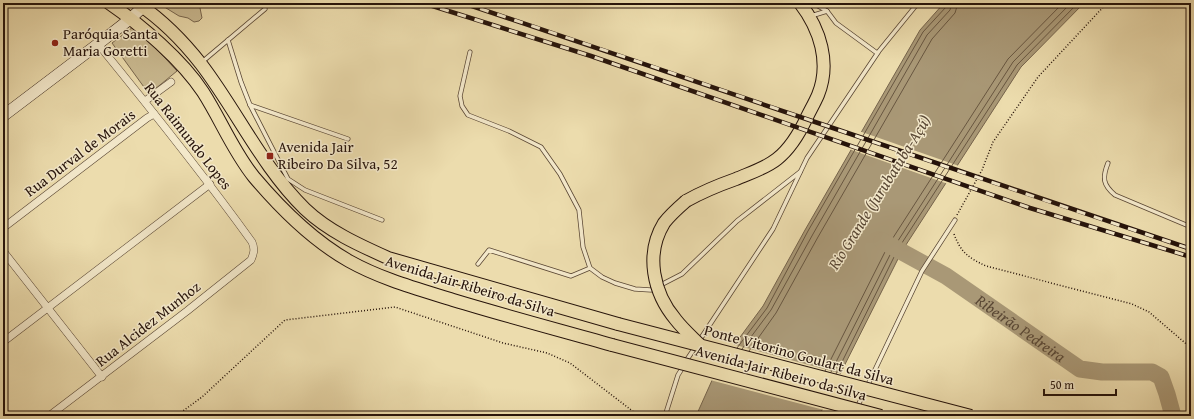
<svg xmlns="http://www.w3.org/2000/svg" width="1194" height="419" font-family="'Gentium Book Plus',serif">
	<style>
		.green { fill: #caba91; stroke: #78664e }
		.water { fill: #a99876; stroke: #75634b }
		.pier { fill: #ecdcad }
		.lines { fill: none; stroke-linecap: round; stroke-linejoin: round }
		.shore { stroke: #685640; stroke-width: 1 }
		.river { stroke: #a99876; stroke-width: 17 }
		.lane-casing { stroke: #584533; stroke-width: 5 }
		.street-casing { stroke: #584533; stroke-width: 8 }
		.secondary-casing { stroke: #26130a; stroke-width: 12 }
		.primary-casing { stroke: #26130a; stroke-width: 14 }
		.path { stroke: #26130a; stroke-width: 1.5; stroke-dasharray: 1 2; stroke-linecap: butt }
		.lane { stroke: #f3e8ca; stroke-width: 3.5 }
		.street { stroke: #f3e8ca; stroke-width: 7 }
		.secondary { stroke: #f3e8ca; stroke-width: 11 }
		.primary { stroke: #ecdcad; stroke-width: 12 }
		.rail-casing { stroke: #26130a; stroke-width: 4.5 }
		.rail { stroke: #f3e8ca; stroke-width: 3; stroke-dasharray: 9; stroke-linecap: butt }
		.primary-bridge-casing { stroke: #26130a; stroke-width: 14; stroke-linecap: butt }
		.primary-bridge { stroke: #ecdcad; stroke-width: 12 }
		.poi-dot { fill: #8f2418; stroke: #f3e8ca; stroke-width: 1.5 }
		.labels { text-anchor: middle; stroke-width: 3; stroke-linejoin: round; paint-order: stroke }
		.poi-label { font-size: 15px; fill: #26130a; stroke: #f3e8ca; text-anchor: start }
		.street-label { font-size: 15px; fill: #26130a; stroke: #f3e8ca }
		.water-label { font-size: 16px; font-style: italic; fill: #5a4835; stroke: #f3e8ca }
	</style>
	<rect width="100%" height="100%" fill="#ecdcad"/>
	<filter id="stains"><feTurbulence type="fractalNoise" baseFrequency=".005" numOctaves="4"/><feColorMatrix values="0 0 0 0 .2 0 0 0 0 .09 0 0 0 0 .02 0 0 0 .5 -.17"/></filter>
	<radialGradient id="worn" r=".72"><stop offset=".6" stop-color="#630" stop-opacity="0"/><stop offset="1" stop-color="#630" stop-opacity=".3"/></radialGradient>
	<g class="green">
		<polygon points="158,3 202,3 200,8 202,18 199,21 194,22 188,18 179,16"/>
		<polygon points="133,27 144,35 177,71 149,94 112,43"/>
	</g>
	<polygon class="water" points="944,3 1084,3 1021,67 902,251 819,416 696,416 718,367 763,306 805,230 920,30"/>
	<g class="pier">
		<polygon points="859,131 959,166 948,184 849,149"/>
		<polygon points="732,344 842,374 824,410 710,380 716,366"/>
	</g>
	<g class="lines">
		<g class="shore">
			<polyline points="737,348 767,308 808,231 923,32 946,7 947,3"/>
			<polyline points="742,349 771,310 813,234 927,35 950,10 952,3"/>
			<polyline points="749,351 776,313 818,237 932,39 955,13 958,3"/>
			<polyline points="825,371 889,244 1008,59 1063,3"/>
			<polyline points="831,372 894,247 1013,62 1071,3"/>
			<polyline points="836,374 898,249 1017,65 1078,3"/>
		</g>
		<path class="river" id="s1" d="M882,241L946,276L1080,369L1102,372H1152L1161,377L1167,394L1173,416"/>
		<g class="lane-casing">
			<g id="lane">
				<polyline points="813,3 827,11"/>
				<polyline points="811,16 827,11 836,23 877,53"/>
				<polyline points="228,40 241,82 250,105 288,179 305,190 382,220"/>
				<polyline points="470,52 460,96 462,106 468,115 509,131 541,147 560,174 579,210 583,247 590,268 602,277 615,283 635,289 651,290 682,274 737,221 800,172"/>
				<polyline points="202,62 265,9"/>
				<polyline points="250,105 348,139"/>
				<path d="M1108,163C1102,178 1103,185 1115,195L1191,227"/>
				<polyline points="478,264 489,250 571,276 590,268"/>
				<polyline points="699,341 773,229 807,158 879,51 918,3"/>
				<polyline points="686,361 696,346"/>
				<polyline points="665,416 678,375 683,367"/>
				<polyline points="853,416 922,271 955,220"/>
			</g>
		</g>
		<g class="street-casing">
			<g id="street">
				<polyline points="145,101 171,82"/>
				<polyline points="3,228 147,118 154,114"/>
				<polyline points="3,251 102,377"/>
				<polyline points="3,342 210,184"/>
				<path d="M49,416L187,311L251,260C254,253 255,249 252,242C203,174 151,109 98,44"/>
			</g>
		</g>
		<g class="secondary-casing">
			<g id="secondary">
				<polyline points="3,4 5,3"/>
				<polyline points="3,116 98,44 130,19 143,7"/>
			</g>
		</g>
		<g class="primary-casing">
			<g id="primary">
				<path d="M109,3C141,25 182,60 203,92C221,120 233,151 254,177C281,209 312,240 349,261C381,279 418,289 453,300C506,316 559,330 612,345"/>
				<path d="M137,3C161,19 183,41 201,64C237,111 262,167 305,209C328,231 359,245 388,258L618,324"/>
				<path d="M686,201C702,192 719,185 736,179C750,173 766,168 777,159C791,148 800,132 807,117C811,109 815,102 818,95C831,63 820,29 800,3"/>
			</g>
		</g>
		<g class="path">
			<polyline points="957,215 982,170 993,142 1038,77 1107,3"/>
			<path d="M954,234C961,253 969,258 986,266L1132,304L1149,312L1191,348"/>
			<polyline points="176,416 202,397 285,320 395,307 503,343 547,353 570,363 639,416"/>
		</g>
		<use href="#lane" class="lane"/>
		<use href="#street" class="street"/>
		<use href="#secondary" class="secondary"/>
		<use href="#primary" class="primary"/>
		<g class="rail-casing">
			<g id="rail">
				<polyline points="423,3 591,56 1030,208 1191,257"/>
				<path d="M463,3C706,83 948,169 1191,249"/>
			</g>
		</g>
		<use href="#rail" class="rail"/>
		<g class="primary-bridge-casing">
			<g id="primary-bridge">
				<path d="M686,201C678,208 670,215 664,223C645,254 653,293 676,320C683,329 692,337 699,344"/>
				<polyline points="618,324 971,416"/>
				<polyline points="612,345 881,416"/>
			</g>
		</g>
		<use href="#primary-bridge" class="primary-bridge"/>
	</g>
	<g class="poi-dot">
		<circle cx="55" cy="43" r="4"/>
		<rect x="266" y="152" width="8" height="8" rx="2"/>
	</g>
	<g class="labels">
		<g class="poi-label">
			<text x="63" y="39">Paróquia Santa<tspan x="63" dy="17">Maria Goretti</tspan></text>
			<text x="278" y="152">Avenida Jair<tspan x="278" dy="17">Ribeiro Da Silva, 52</tspan></text>
		</g>
		<g class="street-label">
			<text transform="translate(188 136) rotate(52)" y="5">Rua Raimundo Lopes</text>
			<text transform="translate(80 153) rotate(-37)" y="5">Rua Durval de Morais</text>
			<text transform="translate(470 286) rotate(17)" y="5">Avenida Jair Ribeiro da Silva</text>
			<text transform="translate(148 324) rotate(-38)" y="5">Rua Alcidez Munhoz</text>
			<text transform="translate(799 355) rotate(15)" y="5">Ponte Vitorino Goulart da Silva</text>
			<text transform="translate(781 373) rotate(15)" y="5">Avenida Jair Ribeiro da Silva</text>
		</g>
		<g class="water-label">
			<text transform="translate(879 192) rotate(-58)" y="6">Rio Grande (Jurubatuba-Açú)</text>
			<text dy="6" stroke="none"><textPath href="#s1" startOffset="164">Ribeirão Pedreira</textPath></text>
		</g>
	</g>
	<rect width="1194" height="419" fill="none" stroke="#ecdcad" stroke-width="16"/>
	<rect x="4" y="4" width="1186" height="411" fill="none" stroke="#26130a" stroke-width="2"/>
	<rect x="8" y="8" width="1178" height="403" fill="none" stroke="#26130a"/>
	<path d="M1044 389v6h72v-6" fill="none" stroke="#26130a" stroke-width="2"/>
	<text x="1050" y="389" font-size="12" fill="#26130a" stroke="#f3e8ca" stroke-width="3" paint-order="stroke">50 m</text>
	<rect width="100%" height="100%" filter="url(#stains)"/>
	<rect width="100%" height="100%" fill="url(#worn)"/>
</svg>
